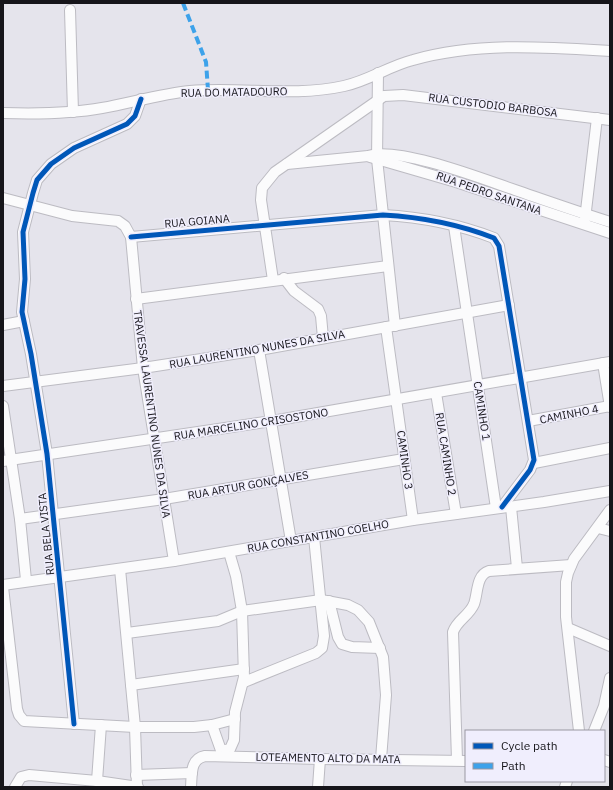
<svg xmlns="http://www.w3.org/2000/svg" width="613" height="790" font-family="'IBM Plex Sans',sans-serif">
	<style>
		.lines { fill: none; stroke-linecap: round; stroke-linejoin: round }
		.minor-casing { stroke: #bcbbc2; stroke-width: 12 }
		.minor { stroke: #fbfbfc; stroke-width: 10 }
		.quiet { stroke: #3da2ea; stroke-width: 4; stroke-dasharray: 8 4; stroke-linecap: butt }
		.cycleway-casing { stroke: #f0eefd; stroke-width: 8 }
		.cycleway { stroke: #0057b8; stroke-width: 5 }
		.labels { text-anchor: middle; stroke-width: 3; stroke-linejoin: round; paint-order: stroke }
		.street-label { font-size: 11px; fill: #16151a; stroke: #f0eefd }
	</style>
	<rect width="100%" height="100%" fill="#e5e4ec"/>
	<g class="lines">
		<g class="minor-casing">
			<g id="minor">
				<polyline points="70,10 73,112"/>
				<polyline points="378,73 377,159 395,326"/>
				<path d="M3,113C36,114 69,114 102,108C131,103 160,94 190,91C241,87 294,97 344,86C368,81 389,66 413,60C477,42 544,47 610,51"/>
				<polyline points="370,157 456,182 610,233"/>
				<path d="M287,164L368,156C398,146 483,179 515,190C547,201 578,212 610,222"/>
				<polyline points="3,198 72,216 118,221 125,226 131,237 143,368 174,561"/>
				<polyline points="585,219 597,118"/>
				<polyline points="454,226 496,508"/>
				<path d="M131,237L383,215C421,217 458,224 494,238L499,246L534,460L530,470L502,507"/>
				<polyline points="284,278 294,291 318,309 321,316 323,338"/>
				<polyline points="273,280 261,200 262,188 275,172 384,96 403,95 610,120"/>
				<polyline points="136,299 388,266"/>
				<polyline points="3,325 24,321"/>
				<polyline points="386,327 413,520"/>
				<polyline points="259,350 291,541"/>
				<polyline points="603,363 610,407"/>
				<polyline points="3,386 143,368 259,350 509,305"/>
				<polyline points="436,393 456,514"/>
				<polyline points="3,406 20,519 26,580"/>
				<polyline points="528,421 610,406"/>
				<polyline points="3,461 272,421 610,362"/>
				<polyline points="534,463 610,448"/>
				<polyline points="511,507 517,568"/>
				<polyline points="20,519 164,499 404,459"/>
				<polyline points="598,528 610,531"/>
				<polyline points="120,569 135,727 137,787"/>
				<polyline points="3,585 174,561 413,520 544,502 610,491"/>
				<polyline points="3,587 17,709 19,715 24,721 135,727 194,727 212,725 235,719"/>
				<polyline points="329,601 338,637 342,644 352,647 380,648"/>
				<polyline points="568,628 610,646"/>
				<polyline points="127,633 218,621 242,611 321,600 348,605 358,610 369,622 383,657 386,695 381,759"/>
				<polyline points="244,682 316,653 322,648 324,636 314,537"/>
				<polyline points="131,685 244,669"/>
				<polyline points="74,724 47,454 31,354 22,312 25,279 23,232 33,193 37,180 51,164 74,148 127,124 135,116 141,99"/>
				<polyline points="212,725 223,756"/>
				<polyline points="579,731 566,617 566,582 568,573 574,559 610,510"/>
				<polyline points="594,731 604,706 610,678"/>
				<polyline points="221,751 230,749 234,740 235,712 244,677 242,611 236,576 229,552"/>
				<path d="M457,760L453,632C457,620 469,616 474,604C478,593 476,575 489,571L571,565"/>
				<polyline points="604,760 610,762"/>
				<polyline points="136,775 192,773"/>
				<polyline points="97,781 101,725"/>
				<polyline points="15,787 21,777 29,775 97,781 138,787"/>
				<path d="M191,787C192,774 190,759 205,756L320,759L466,761"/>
				<polyline points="318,787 320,759"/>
				<polyline points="565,787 567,781"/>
			</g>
		</g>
		<use href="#minor" class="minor"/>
		<polyline class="quiet" points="183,3 206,62 208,90"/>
		<g class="cycleway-casing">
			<g id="cycleway">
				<path d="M131,237L383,215C421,217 458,224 494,238L499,246L534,460L530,470L502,507"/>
				<polyline points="74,724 47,454 31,354 22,312 25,279 23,232 33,193 37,180 51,164 74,148 127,124 135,116 141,99"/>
			</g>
		</g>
		<use href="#cycleway" class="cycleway"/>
	</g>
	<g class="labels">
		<g class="street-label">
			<text transform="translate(234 92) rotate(-1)" y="4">RUA DO MATADOURO</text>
			<text transform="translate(493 105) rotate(7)" y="4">RUA CUSTODIO BARBOSA</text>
			<text transform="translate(489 193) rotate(19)" y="4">RUA PEDRO SANTANA</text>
			<text transform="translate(197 221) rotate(-5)" y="4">RUA GOIANA</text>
			<text transform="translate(257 349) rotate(-10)" y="4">RUA LAURENTINO NUNES DA SILVA</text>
			<text transform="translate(482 411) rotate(81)" y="4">CAMINHO 1</text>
			<text transform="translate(152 414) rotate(82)" y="4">TRAVESSA LAURENTINO NUNES DA SILVA</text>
			<text transform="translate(569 414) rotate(-11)" y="4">CAMINHO 4</text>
			<text transform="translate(251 424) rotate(-9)" y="4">RUA MARCELINO CRISOSTONO</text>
			<text transform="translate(446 454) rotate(81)" y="4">RUA CAMINHO 2</text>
			<text transform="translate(405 460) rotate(82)" y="4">CAMINHO 3</text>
			<text transform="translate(248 485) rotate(-10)" y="4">RUA ARTUR GONÇALVES</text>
			<text transform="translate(46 534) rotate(-96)" y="4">RUA BELA VISTA</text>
			<text transform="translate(318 536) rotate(-10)" y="4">RUA CONSTANTINO COELHO</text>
			<text transform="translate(328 758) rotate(1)" y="4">LOTEAMENTO ALTO DA MATA</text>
		</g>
	</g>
	<rect width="613" height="790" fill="none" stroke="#16151a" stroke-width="8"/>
	<rect x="465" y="730" width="140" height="52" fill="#f0eefd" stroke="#9997a2"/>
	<rect x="473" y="743" width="20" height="6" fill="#0057b8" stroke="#9997a2"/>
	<text x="501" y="750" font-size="12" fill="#16151a">Cycle path</text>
	<rect x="473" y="763" width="20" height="6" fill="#3da2ea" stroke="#9997a2"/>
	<text x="501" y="770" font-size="12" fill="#16151a">Path</text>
</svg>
